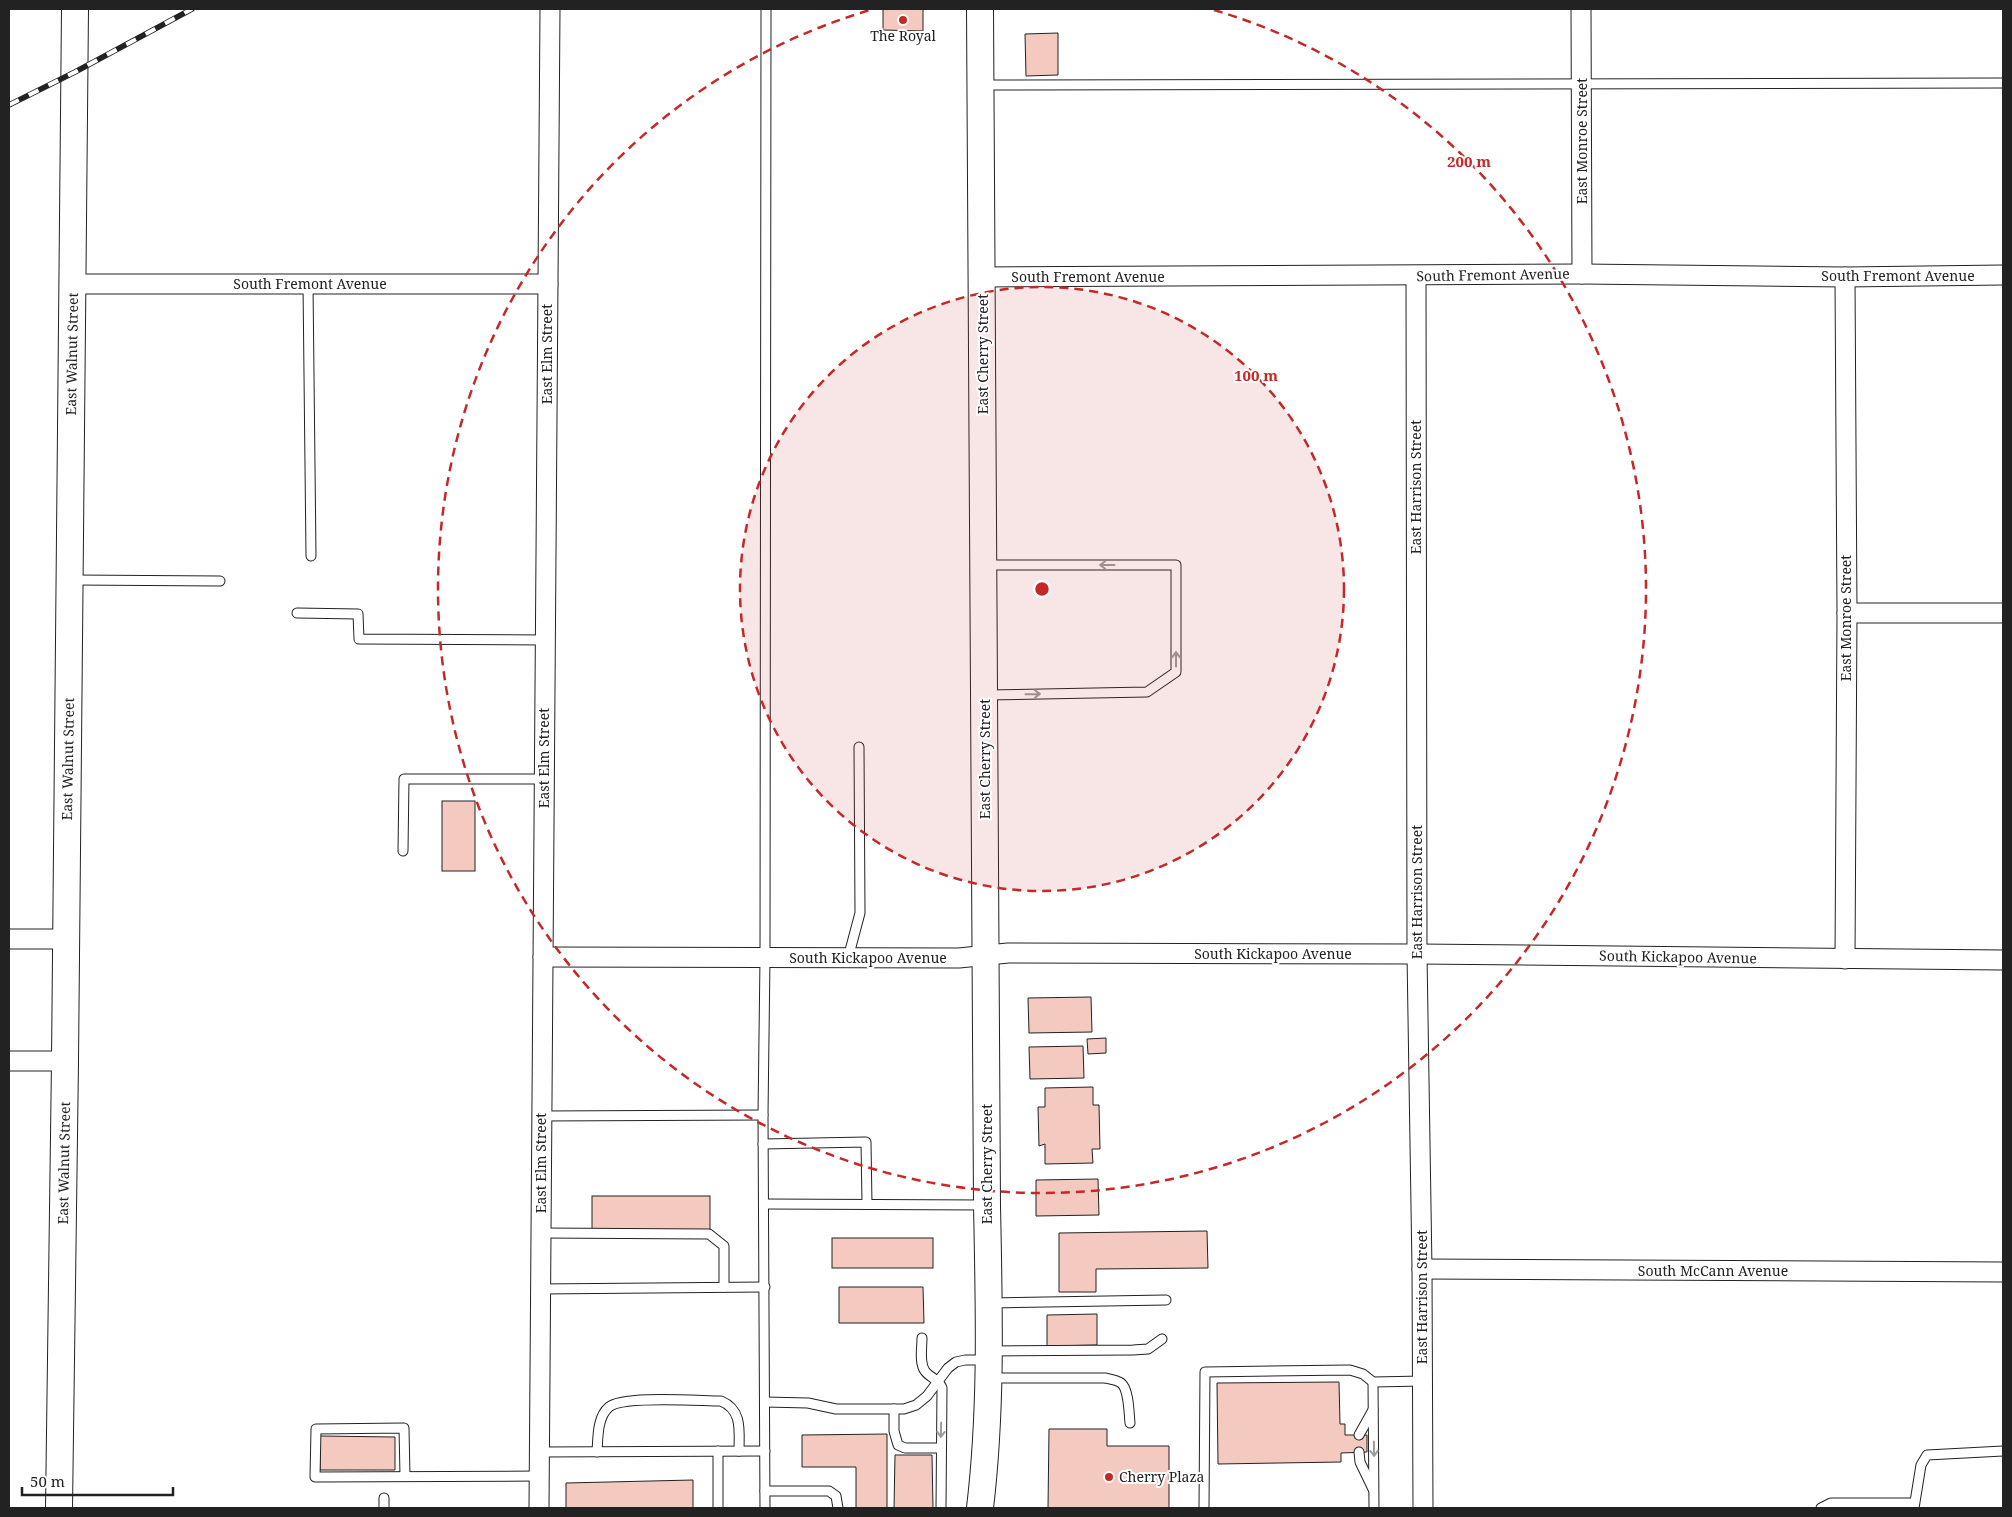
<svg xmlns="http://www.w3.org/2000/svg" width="2012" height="1517" font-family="'Noto Serif',serif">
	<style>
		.building { fill: #f3c9c0; stroke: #222 }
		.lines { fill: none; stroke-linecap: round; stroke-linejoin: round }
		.lane-casing { stroke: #222; stroke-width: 11 }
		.street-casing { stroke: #222; stroke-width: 21 }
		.secondary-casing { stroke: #222; stroke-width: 28 }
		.lane { stroke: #fff; stroke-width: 9 }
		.street { stroke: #fff; stroke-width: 19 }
		.secondary { stroke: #fff; stroke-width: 26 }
		.rail-casing { stroke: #222; stroke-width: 5.5 }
		.rail { stroke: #fff; stroke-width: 4; stroke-dasharray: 11; stroke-linecap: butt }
		.oneway { stroke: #9c9c9c }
		.ring { fill: none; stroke: #c62828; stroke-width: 2.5; stroke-dasharray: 9 6 }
		.poi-dot { fill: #c62828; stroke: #fff; stroke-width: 2 }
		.labels { text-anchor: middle; stroke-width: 4; stroke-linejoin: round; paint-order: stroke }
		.poi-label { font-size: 14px; fill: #222; stroke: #fff }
		.street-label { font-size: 14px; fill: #222; stroke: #fff }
		.centre { fill: #c62828; stroke: #fff; stroke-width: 2.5 }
		.ring-label { font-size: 15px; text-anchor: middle; font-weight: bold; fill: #c62828; stroke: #fff; stroke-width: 4; stroke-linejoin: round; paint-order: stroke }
	</style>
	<rect width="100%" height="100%" fill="#fff"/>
	<g class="building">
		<polygon points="883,9 923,9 923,31 883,30"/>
		<polygon points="1058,33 1058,75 1026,76 1025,34"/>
		<rect x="442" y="801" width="33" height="70"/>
		<polygon points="1091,997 1092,1032 1029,1033 1028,998"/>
		<polygon points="1106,1038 1106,1053 1088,1054 1087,1039"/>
		<polygon points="1083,1046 1084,1078 1030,1079 1029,1047"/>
		<polygon points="1093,1087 1093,1105 1099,1105 1100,1149 1092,1149 1093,1163 1045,1164 1045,1144 1039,1146 1038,1107 1045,1107 1045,1088"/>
		<polygon points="1098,1179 1099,1215 1036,1216 1036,1180"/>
		<rect x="592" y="1196" width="118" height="34"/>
		<polygon points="1207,1231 1208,1268 1096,1269 1096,1292 1059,1292 1059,1233"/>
		<rect x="832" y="1238" width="101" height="30"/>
		<polygon points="839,1287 923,1287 924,1323 839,1323"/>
		<polygon points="1097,1314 1097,1345 1047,1346 1047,1315"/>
		<polygon points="1339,1382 1340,1424 1345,1424 1345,1435 1367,1435 1367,1452 1341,1453 1341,1462 1218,1464 1217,1383"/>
		<polygon points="1049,1429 1107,1429 1107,1446 1169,1446 1169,1508 1048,1508"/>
		<polygon points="887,1434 887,1508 856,1508 856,1467 802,1467 802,1435"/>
		<polygon points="320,1436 395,1437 395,1470 320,1470"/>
		<polygon points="895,1455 932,1455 933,1508 894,1508"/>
		<polygon points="693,1480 693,1508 566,1508 566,1483"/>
	</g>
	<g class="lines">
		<g class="lane-casing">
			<g id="lane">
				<polyline points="984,85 2003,83"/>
				<polyline points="308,284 311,556"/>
				<polyline points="986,565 1176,565 1176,672 1147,692 987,695"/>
				<polyline points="73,580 220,581"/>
				<polyline points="297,613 358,614 359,639 545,640"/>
				<polyline points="403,851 404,779 544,779"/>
				<polyline points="848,958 860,913 859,747"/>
				<polyline points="541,1116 763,1115"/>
				<polyline points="763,1144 866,1142 867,1204"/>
				<polyline points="764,1204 984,1205"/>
				<polyline points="541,1233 709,1234 724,1246 724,1287"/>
				<polyline points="540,1289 765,1287"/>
				<polyline points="992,1303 1166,1300"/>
				<path d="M922,1338C922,1348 919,1363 925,1371C930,1378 939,1379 942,1388L941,1508"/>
				<polyline points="990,1351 1133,1350 1148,1349 1162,1339"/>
				<path d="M990,1378H1105C1110,1379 1117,1380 1121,1383C1129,1389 1129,1414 1130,1423"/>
				<polyline points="1373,1382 1374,1508"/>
				<polyline points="765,1402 808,1403 836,1409 904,1409 916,1405 927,1396 948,1368 956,1362 965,1360 986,1360"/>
				<polyline points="894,1409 894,1431 898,1445 905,1448 941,1448"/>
				<polyline points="1359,1435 1373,1410"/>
				<polyline points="718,1451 718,1508"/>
				<polyline points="540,1452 765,1451"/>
				<path d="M597,1452C598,1438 597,1417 609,1407C622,1395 700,1401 721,1401C743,1410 739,1432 739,1451"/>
				<polyline points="1359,1452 1360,1462 1373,1489"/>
				<polyline points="405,1476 404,1428 316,1429 315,1477 539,1476"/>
				<polyline points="765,1491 829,1491 836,1496 838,1508"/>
				<polyline points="384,1508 384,1498"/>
				<polyline points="765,1508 763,1115 765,958 766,9"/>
				<polyline points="1204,1508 1205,1372 1350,1370 1363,1374 1373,1382 1423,1381"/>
				<polyline points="1821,1508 1831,1503 1914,1503"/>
				<polyline points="1914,1508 1921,1465 1927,1455 2003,1451"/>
			</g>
		</g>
		<g class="street-casing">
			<g id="street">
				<polyline points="1581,9 1582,274"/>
				<polyline points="1416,276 1417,954 1422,1269 1423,1508"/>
				<polyline points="982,277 1582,274 1845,277 2003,275"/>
				<polyline points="73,284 548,284"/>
				<polyline points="1847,613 2003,613"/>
				<polyline points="9,939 66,939"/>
				<polyline points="543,957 959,958 1008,953 1417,954 2003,960"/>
				<polyline points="1845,959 1847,613 1845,277"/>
				<polyline points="9,1061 65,1061"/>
				<polyline points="1422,1269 2003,1272"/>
				<polyline points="539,1508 550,9"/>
			</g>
		</g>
		<g class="secondary-casing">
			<g id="secondary">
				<path d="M980,9L987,1205C989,1307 992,1407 980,1508"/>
				<polyline points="59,1508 65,1061 75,9"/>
			</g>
		</g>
		<use href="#lane" class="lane"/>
		<use href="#street" class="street"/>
		<use href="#secondary" class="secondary"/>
		<g class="rail-casing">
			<polyline id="rail" points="9,105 75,72 192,9"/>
		</g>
		<use href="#rail" class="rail"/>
	</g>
	<defs><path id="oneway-shaft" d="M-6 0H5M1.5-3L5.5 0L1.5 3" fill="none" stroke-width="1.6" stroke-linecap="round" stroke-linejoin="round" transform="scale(1.25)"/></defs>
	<g class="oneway">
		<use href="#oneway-shaft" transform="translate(1107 565) rotate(-180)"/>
		<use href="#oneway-shaft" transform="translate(1176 659) rotate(-90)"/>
		<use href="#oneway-shaft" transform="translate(1033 694) rotate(-1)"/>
		<use href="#oneway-shaft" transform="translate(941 1430) rotate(91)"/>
		<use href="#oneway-shaft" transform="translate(1374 1449) rotate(89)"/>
	</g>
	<circle cx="1042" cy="589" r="302" fill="#c62828" fill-opacity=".12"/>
	<g class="ring">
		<circle cx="1042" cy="589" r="302"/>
		<path d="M1214 10A604 604 0 1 1 870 10"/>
	</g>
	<g class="poi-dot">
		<circle cx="903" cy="20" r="5"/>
		<circle cx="1109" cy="1477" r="5"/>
	</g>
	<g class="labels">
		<g class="poi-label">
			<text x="903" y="41">The Royal</text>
			<text x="1119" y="1482" text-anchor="start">Cherry Plaza</text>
		</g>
		<g class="street-label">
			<text transform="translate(1582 141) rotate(-90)" y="5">East Monroe Street</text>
			<text transform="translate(1493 275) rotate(-1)" y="5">South Fremont Avenue</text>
			<text x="1898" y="281">South Fremont Avenue</text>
			<text x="1088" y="282">South Fremont Avenue</text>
			<text x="310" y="289">South Fremont Avenue</text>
			<text transform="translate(72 354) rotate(-89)" y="5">East Walnut Street</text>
			<text transform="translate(547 354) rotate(-90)" y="5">East Elm Street</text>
			<text transform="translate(983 354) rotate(-90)" y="5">East Cherry Street</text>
			<text transform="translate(1416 487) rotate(-90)" y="5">East Harrison Street</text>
			<text transform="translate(1846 618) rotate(-90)" y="5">East Monroe Street</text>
			<text transform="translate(544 758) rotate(-90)" y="5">East Elm Street</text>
			<text transform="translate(68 759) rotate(-89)" y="5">East Walnut Street</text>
			<text transform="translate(985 759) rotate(-90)" y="5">East Cherry Street</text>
			<text transform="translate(1417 892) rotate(-90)" y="5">East Harrison Street</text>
			<text x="1273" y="959">South Kickapoo Avenue</text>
			<text transform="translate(1678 957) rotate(1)" y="5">South Kickapoo Avenue</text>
			<text x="868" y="963">South Kickapoo Avenue</text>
			<text transform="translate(64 1163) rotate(-89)" y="5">East Walnut Street</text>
			<text transform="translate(541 1163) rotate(-90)" y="5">East Elm Street</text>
			<text transform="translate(987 1164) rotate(-90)" y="5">East Cherry Street</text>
			<text x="1713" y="1276">South McCann Avenue</text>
			<text transform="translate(1422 1297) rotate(-90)" y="5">East Harrison Street</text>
		</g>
	</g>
	<circle cx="1042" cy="589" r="8" class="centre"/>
	<g class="ring-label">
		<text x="1469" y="167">200 m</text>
		<text x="1256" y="381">100 m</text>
	</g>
	<rect width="2012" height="1517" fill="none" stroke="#222222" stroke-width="20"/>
	<path d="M22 1487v8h151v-8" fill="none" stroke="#222222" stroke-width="2.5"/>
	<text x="30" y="1487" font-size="15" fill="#222222" stroke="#ffffff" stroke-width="4" paint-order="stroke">50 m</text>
</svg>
